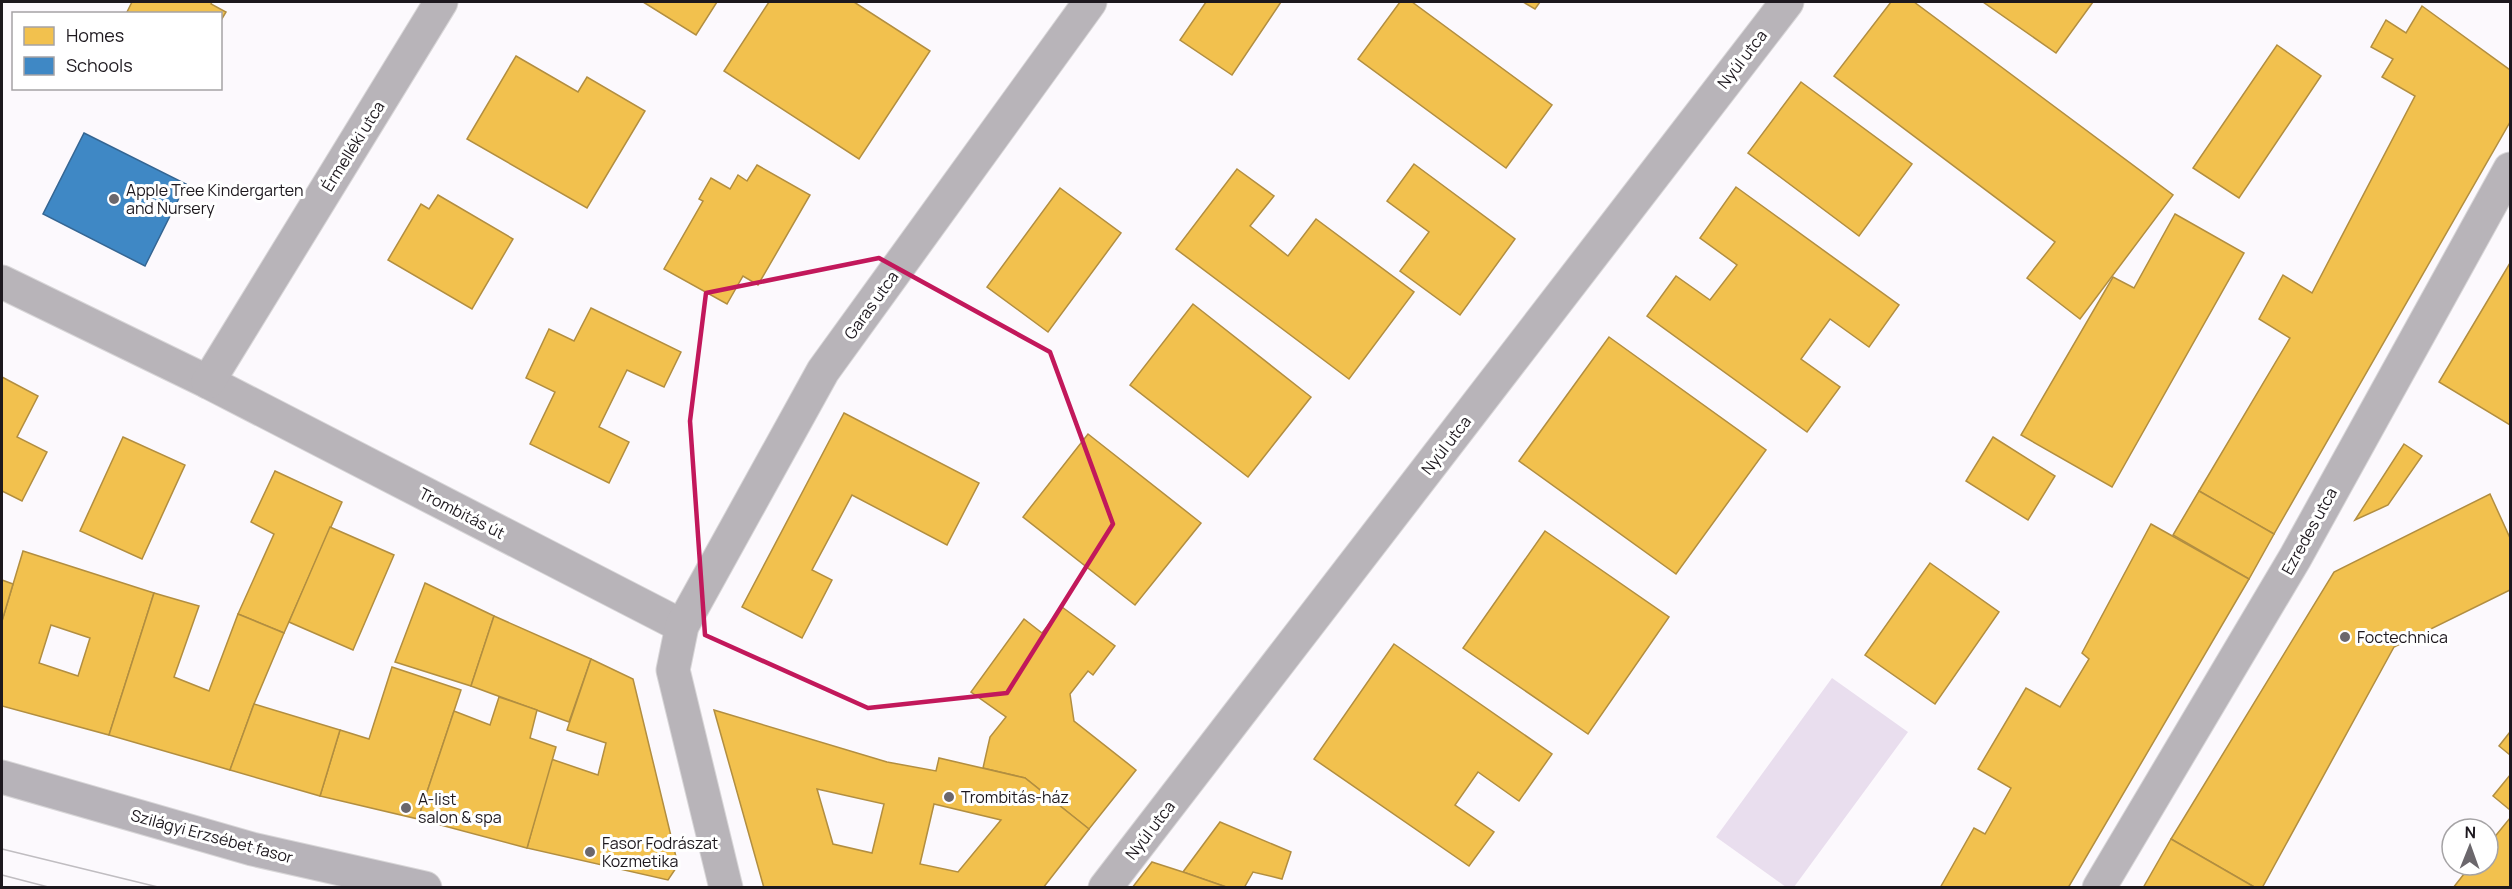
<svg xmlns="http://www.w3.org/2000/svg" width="2512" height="889" font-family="Manrope,sans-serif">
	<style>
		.green { fill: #e9deee }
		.homes { fill: #f2c14e; stroke: #b28e40; stroke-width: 1.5; fill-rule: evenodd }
		.schools { fill: #3f88c5; stroke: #356693; stroke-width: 1.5 }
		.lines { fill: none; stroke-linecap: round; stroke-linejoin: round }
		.street-casing { stroke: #d8d6d8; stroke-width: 35 }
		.secondary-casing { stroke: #d8d6d8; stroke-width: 35 }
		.street { stroke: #b8b4b9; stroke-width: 33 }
		.secondary { stroke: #b7b3b9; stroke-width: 33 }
		.tram { stroke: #c0bdc1; stroke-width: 1.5 }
		.marked { fill: none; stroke: #c2185b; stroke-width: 4.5; stroke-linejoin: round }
		.poi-dot { fill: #6b676c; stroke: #fff; stroke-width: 2 }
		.labels { text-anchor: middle; stroke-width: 6; stroke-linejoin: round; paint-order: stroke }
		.street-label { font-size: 16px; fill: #1d181e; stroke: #fff }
		.poi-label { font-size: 16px; fill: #1d181e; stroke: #fff; text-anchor: start }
	</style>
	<rect width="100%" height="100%" fill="#fcf9fd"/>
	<polygon class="green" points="1832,678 1908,732 1794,887 1786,887 1716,837"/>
	<g class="homes">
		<polygon points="132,2 212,2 211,4 226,12 220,22 220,14 126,14"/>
		<polygon points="643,2 717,2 696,35"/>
		<polygon points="769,2 854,2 930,51 859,159 724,71"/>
		<polygon points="1206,2 1281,2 1232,75 1180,40"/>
		<polygon points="1400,2 1412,2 1552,105 1506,168 1358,59"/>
		<polygon points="1523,2 1540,2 1535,9"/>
		<polygon points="1891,2 1914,2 2173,195 2080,319 2027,278 2055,242 1834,76"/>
		<polygon points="1983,2 2093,2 2056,53"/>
		<polygon points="2422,6 2510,70 2510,122 2274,534 2199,491 2290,338 2259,319 2283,275 2312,293 2415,96 2382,77 2393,59 2371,47 2386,20 2406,33"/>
		<polygon points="2277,45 2321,76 2239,198 2193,168"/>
		<polygon points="516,56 578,92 587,77 645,111 587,208 467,139"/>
		<polygon points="1801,82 1912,164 1859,236 1748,153"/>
		<polygon points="1414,164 1515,239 1460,315 1400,271 1429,232 1387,201"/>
		<polygon points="757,165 810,195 758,285 743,276 727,304 664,269 703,201 699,199 711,178 730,189 738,175 747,181"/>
		<polygon points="1237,169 1274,196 1250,226 1288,256 1316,219 1414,292 1349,379 1176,249"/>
		<polygon points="1736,187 1899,305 1869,347 1830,319 1801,359 1840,387 1807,432 1647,316 1676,276 1710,300 1737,265 1700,238"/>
		<polygon points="1060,188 1121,233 1048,332 987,287"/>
		<polygon points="438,195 513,239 472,309 388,260 421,204 429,209"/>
		<polygon points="2175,214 2244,253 2112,487 2021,435 2113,277 2134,288"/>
		<polygon points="2510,263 2510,425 2439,382"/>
		<polygon points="1193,304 1311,397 1248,477 1130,385"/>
		<polygon points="591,308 681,352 664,387 627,370 599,427 629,442 609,483 530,444 555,392 526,378 549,329 574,341"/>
		<polygon points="1609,337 1766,450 1676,574 1519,461"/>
		<polygon points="2,377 38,396 17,437 47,452 22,501 2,491"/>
		<polygon points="844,413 979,483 947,545 852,495 812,570 832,580 802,638 742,607"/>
		<polygon points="1088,434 1201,523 1135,605 1023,517"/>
		<polygon points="123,437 185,465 142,559 80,531"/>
		<polygon points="1993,437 2055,476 2028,520 1966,481"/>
		<polygon points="2404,444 2422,456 2388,505 2355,520"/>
		<polygon points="275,471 342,502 284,633 238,614 274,534 251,522"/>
		<polygon points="2199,491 2274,534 2249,579 2173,535"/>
		<polygon points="2490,494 2510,538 2510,590 2394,647 2262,888 2256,888 2171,839 2334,572"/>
		<polygon points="2151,524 2249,579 2068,888 1940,888 1974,828 1985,834 2011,788 1978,769 2026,688 2060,707 2089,659 2082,653"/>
		<polygon points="330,527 394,555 353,650 289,622"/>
		<polygon points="1545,531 1669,617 1588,734 1463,648"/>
		<path d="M23,551L154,593L109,735L2,706V621ZM51,625L90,638L78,676L39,663Z"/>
		<polygon points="1930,563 1999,612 1935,704 1865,655"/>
		<polygon points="2,580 13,584 2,621"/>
		<polygon points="425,583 494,616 471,686 395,662"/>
		<polygon points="154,593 199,606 174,677 209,691 238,614 284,633 254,704 230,770 109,735"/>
		<polygon points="1062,607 1115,646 1093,675 1088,671 1070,694 1074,721 1136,770 1089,829 1025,778 983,768 990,737 1006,717 971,692 1024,619 1042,633"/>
		<polygon points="494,616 591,659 569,722 471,686"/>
		<polygon points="1394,644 1552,754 1519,801 1478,772 1455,805 1494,832 1469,866 1314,759"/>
		<polygon points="591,659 633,679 678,865 668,880 527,848 551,759 598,775 606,743 567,730"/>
		<polygon points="392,667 461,690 418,819 320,796 340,730 369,739"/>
		<polygon points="499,697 537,710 530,738 556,747 527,848 418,819 454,711 490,725"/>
		<polygon points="254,704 340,730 320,796 230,770"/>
		<path d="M714,710L887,762L936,771L939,758L1025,778L1089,829L1043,888H764ZM817,789L884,804L872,853L833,844ZM934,804L1001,820L958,872L920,864Z"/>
		<polygon points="2510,732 2510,755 2499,746"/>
		<polygon points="2510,775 2510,810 2493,796"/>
		<polygon points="2510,818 2510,888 2453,888 2471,865 2488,865 2488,845"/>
		<polygon points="1220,822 1291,852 1282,879 1253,872 1244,888 1229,888 1183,872"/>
		<polygon points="2171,839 2256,888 2143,888"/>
		<polygon points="1152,862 1183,872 1229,888 1132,888"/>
	</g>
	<polygon class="schools" points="84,133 186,184 145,266 43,214"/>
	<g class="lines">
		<g class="street-casing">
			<g id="street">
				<polyline points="2,282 208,382 682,626"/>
				<polyline points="208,382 441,2"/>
				<polyline points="726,888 673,670 682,626 823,371 1090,2"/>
				<polyline points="1105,888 1787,2"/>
				<polyline points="2099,888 2295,558 2510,169"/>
			</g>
		</g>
		<g class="secondary-casing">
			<polyline id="secondary" points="2,777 252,849 425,888"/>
		</g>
		<use href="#street" class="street"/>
		<use href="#secondary" class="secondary"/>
		<g class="tram">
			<polyline points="2,849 162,888"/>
			<polyline points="2,875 52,888"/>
		</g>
	</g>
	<path class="marked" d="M879,258L1050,352L1113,524L1007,693L868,708L705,635L690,421L706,293Z"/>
	<g class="poi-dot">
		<circle cx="114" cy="199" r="6"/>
		<circle cx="2345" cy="637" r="6"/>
		<circle cx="949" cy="797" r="6"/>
		<circle cx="406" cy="808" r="6"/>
		<circle cx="590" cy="852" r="6"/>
	</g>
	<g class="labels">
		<g class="street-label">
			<text transform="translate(1742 59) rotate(-52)" y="6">Nyúl utca</text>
			<text transform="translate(353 146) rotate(-58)" y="6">Érmelléki utca</text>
			<text transform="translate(871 305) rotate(-54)" y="6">Garas utca</text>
			<text transform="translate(1446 445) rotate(-52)" y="6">Nyúl utca</text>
			<text transform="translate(462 513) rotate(27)" y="6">Trombitás út</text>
			<text transform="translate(2309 531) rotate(-61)" y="6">Ezredes utca</text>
			<text transform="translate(1150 830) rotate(-52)" y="6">Nyúl utca</text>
			<text transform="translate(212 836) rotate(15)" y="6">Szilágyi Erzsébet fasor</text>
		</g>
		<g class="poi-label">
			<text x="126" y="196">Apple Tree Kindergarten<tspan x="126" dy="18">and Nursery</tspan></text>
			<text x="2357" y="643">Foctechnica</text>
			<text x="961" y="803">Trombitás-ház</text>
			<text x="418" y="805">A-list<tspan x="418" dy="18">salon &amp; spa</tspan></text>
			<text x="602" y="849">Fasor Fodrászat<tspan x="602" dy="18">Kozmetika</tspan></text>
		</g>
	</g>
	<rect width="2512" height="889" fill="none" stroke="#1d181e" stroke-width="6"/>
	<rect x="12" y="12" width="210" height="78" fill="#ffffff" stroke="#a5a3a5" stroke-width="1.5"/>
	<rect x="24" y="27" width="30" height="18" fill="#f2c14e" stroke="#a5a3a5" stroke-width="1.5"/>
	<text x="66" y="42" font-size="18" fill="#1d181e">Homes</text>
	<rect x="24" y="57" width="30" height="18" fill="#3f88c5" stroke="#a5a3a5" stroke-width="1.5"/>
	<text x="66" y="72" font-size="18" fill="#1d181e">Schools</text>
	<g transform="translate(2470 847) rotate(1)"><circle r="28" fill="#ffffff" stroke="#a5a3a5" stroke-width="1.5"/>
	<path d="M0-4.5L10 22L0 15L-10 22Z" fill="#6b676c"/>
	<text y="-9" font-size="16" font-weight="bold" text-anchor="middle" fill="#1d181e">N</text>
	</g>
</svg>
